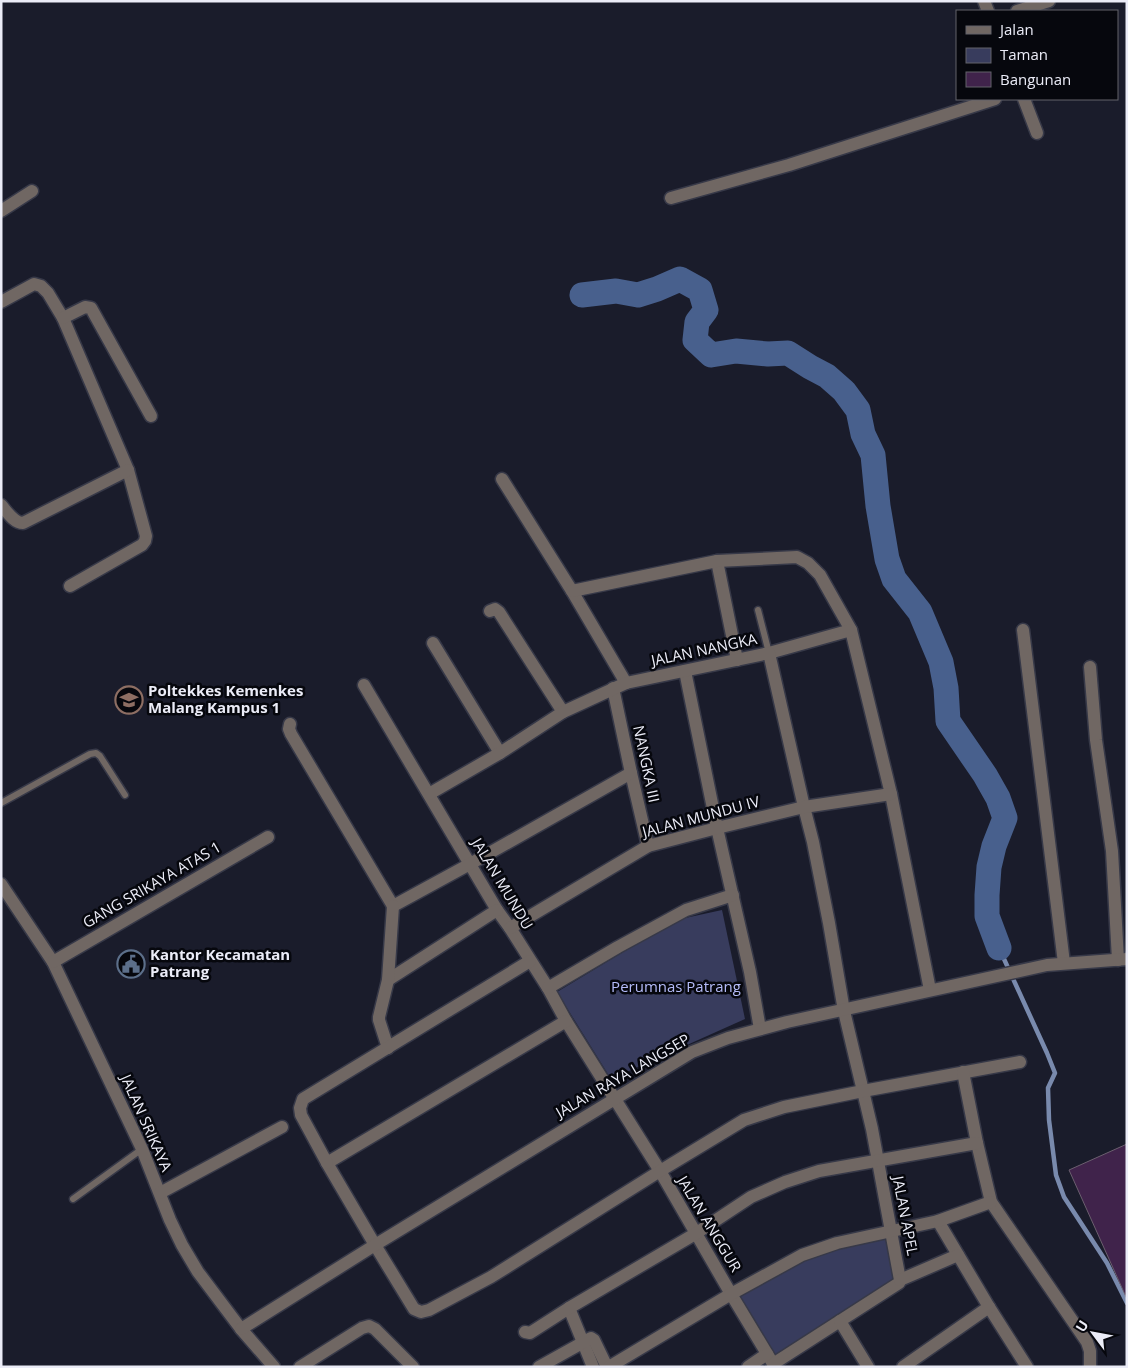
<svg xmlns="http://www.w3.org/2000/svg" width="1128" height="1368" font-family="'Open Sans',sans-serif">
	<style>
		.green { fill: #383c5d }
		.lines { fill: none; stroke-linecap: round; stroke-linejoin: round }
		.stream { stroke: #798aad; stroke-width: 4.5 }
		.river { stroke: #48608d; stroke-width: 25 }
		.building { fill: #40234b; stroke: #6b5f6f }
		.service-casing { stroke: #373948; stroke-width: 9 }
		.minor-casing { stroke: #373948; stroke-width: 15 }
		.service { stroke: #706763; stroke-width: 6 }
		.minor { stroke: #706763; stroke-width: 12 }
		.labels { text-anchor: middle; stroke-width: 5; stroke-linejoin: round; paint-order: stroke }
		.street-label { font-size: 15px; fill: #ebecf7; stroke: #06070d }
		.poi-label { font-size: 15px; font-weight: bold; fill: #ebecf7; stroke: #06070d; text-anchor: start }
		.park-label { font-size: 15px; fill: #b5bcf9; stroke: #06070d }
	</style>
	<rect width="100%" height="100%" fill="#1a1c2b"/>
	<g class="green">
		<polygon points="722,910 745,1019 611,1079 557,992 676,920"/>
		<polygon points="891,1232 899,1282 774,1363 732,1294 804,1255"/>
	</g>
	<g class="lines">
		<polyline class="stream" points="999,948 1047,1053 1055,1073 1048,1088 1049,1120 1056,1175 1064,1197 1107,1263 1127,1303"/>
		<polyline class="river" points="582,295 616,291 638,295 657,289 680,279 700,290 706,310 697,322 695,340 711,355 736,351 768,354 788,353 810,367 827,376 844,391 858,410 863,434 873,455 878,506 887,559 894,579 920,612 941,662 946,688 948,721 985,775 998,798 1005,818 994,846 989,867 987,895 987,916 999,948"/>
	</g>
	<polygon class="building" points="1127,1144 1127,1299 1069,1170"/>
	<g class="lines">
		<g class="service-casing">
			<g id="service">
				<polyline points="758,610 769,653"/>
				<polyline points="1,803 90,754 96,753 100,756 125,795"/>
				<polyline points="73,1199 142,1149"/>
			</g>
		</g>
		<g class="minor-casing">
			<g id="minor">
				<polyline points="984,1 988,11"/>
				<polyline points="1017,11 1049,1"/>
				<polyline points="1024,99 1037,133"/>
				<polyline points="671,198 789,165 995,99"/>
				<polyline points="1,211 32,191"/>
				<polyline points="1,302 34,284 41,286 48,293 63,318 128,470 146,536 145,541 142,545 70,586"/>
				<polyline points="63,318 85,307 91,308 151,416"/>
				<polyline points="502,479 572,591 626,683"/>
				<path d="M1,505C7,512 14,523 23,523L128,470"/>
				<polyline points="717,561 737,660"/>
				<polyline points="572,591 717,561 797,557 808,563 820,575 851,630 891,794 930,990"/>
				<polyline points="490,611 495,609 499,612 563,712"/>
				<polyline points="1023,630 1064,963"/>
				<polyline points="433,643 500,753"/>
				<polyline points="769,653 851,630"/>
				<polyline points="1090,667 1096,740 1112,851 1118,960"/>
				<polyline points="685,671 717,828 750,972 760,1029"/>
				<polyline points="364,685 497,910 510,928 548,988 566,1021 660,1171 731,1294 775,1367"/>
				<polyline points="613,688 631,773 648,846"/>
				<polyline points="290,724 289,729 291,734 393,906 470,864 631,773"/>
				<polyline points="429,794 500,753 563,712 626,683 769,653 804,807 813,842 829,923 844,1011 872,1129 900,1280 899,1283 773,1364"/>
				<polyline points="1,884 53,962 142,1149 170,1220 182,1245 198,1272 241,1329 274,1367"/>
				<polyline points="510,928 648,846 717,828 804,807 891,794"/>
				<polyline points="53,962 268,837"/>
				<polyline points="388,980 497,910"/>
				<polyline points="548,988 618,947 686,910 733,895"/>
				<polyline points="566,1021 327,1163 375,1245 414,1309 421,1312 429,1310 491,1277 660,1171 744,1120 784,1107 863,1091 1020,1062"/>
				<polyline points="388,1048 379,1020 379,1017 388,980 393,906"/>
				<polyline points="963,1072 977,1143 991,1202 1087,1342 1090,1351 1090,1367"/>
				<polyline points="327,1163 301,1115 300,1108 303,1099 530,961"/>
				<polyline points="160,1193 282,1127"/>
				<polyline points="938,1221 989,1307 1027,1367"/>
				<polyline points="900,1280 958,1255"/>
				<polyline points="569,1308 593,1367"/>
				<polyline points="840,1321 868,1367"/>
				<polyline points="241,1329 375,1245 692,1052 728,1038 787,1022 1047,965 1127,959"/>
				<polyline points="525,1332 530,1333 569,1308 695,1234 751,1197 785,1182 819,1171 977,1143"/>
				<polyline points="300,1367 362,1328 369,1326 375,1329 413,1367"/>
				<polyline points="539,1367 591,1338 594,1340 607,1367"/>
				<polyline points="609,1367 731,1294 802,1255 837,1243 938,1221 991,1202"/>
				<polyline points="748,1367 767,1354"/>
				<polyline points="903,1367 989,1307"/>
			</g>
		</g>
		<use href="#service" class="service"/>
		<use href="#minor" class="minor"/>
	</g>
	<defs>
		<g id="university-ring" transform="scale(1.4375)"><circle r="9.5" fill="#06070d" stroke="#8d6e63" stroke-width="1.5"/><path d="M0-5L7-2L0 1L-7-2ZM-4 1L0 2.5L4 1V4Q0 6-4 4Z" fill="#8d6e63"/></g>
		<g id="civic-ring" transform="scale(1.4375)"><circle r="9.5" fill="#06070d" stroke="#5c6f8a" stroke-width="1.5"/><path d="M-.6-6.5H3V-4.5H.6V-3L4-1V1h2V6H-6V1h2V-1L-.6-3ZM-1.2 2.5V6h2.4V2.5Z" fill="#5c6f8a"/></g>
	</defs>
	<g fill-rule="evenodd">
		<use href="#university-ring" x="129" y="700"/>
		<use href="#civic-ring" x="131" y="964"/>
	</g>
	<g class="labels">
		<g class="street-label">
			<text transform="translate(704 650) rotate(-12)" y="5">JALAN NANGKA</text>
			<text transform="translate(646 764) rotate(78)" y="5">NANGKA III</text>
			<text transform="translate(701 817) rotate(-15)" y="5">JALAN MUNDU IV</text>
			<text transform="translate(502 884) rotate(59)" y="5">JALAN MUNDU</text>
			<text transform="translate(152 885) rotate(-30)" y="5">GANG SRIKAYA ATAS 1</text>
			<text transform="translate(623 1076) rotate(-30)" y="5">JALAN RAYA LANGSEP</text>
			<text transform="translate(146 1123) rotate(66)" y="5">JALAN SRIKAYA</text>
			<text transform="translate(905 1216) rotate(79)" y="5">JALAN APEL</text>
			<text transform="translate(709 1224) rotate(59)" y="5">JALAN ANGGUR</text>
		</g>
		<g class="poi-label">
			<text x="148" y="696">Poltekkes Kemenkes<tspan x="148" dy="17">Malang Kampus 1</tspan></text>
			<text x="150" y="960">Kantor Kecamatan<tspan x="150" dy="17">Patrang</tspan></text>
		</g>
		<g class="park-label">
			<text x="676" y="992">Perumnas Patrang</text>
		</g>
	</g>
	<rect width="1128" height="1368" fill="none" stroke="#ebecf7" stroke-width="5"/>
	<rect x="956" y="10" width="162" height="90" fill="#06070d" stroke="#62636b"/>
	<rect x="966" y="26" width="25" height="8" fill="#706763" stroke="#62636b"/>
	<text x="1000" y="35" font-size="15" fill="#ebecf7">Jalan</text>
	<rect x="966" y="48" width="25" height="15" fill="#383c5d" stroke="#62636b"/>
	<text x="1000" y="60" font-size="15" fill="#ebecf7">Taman</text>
	<rect x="966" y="72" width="25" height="15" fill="#40234b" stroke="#62636b"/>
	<text x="1000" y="85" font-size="15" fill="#ebecf7">Bangunan</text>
	<g transform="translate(1093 1333) rotate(302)" stroke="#06070d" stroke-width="4" paint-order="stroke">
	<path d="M0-4L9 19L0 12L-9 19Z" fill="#ebecf7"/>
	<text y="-8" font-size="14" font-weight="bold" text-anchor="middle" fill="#ebecf7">U</text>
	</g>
</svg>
